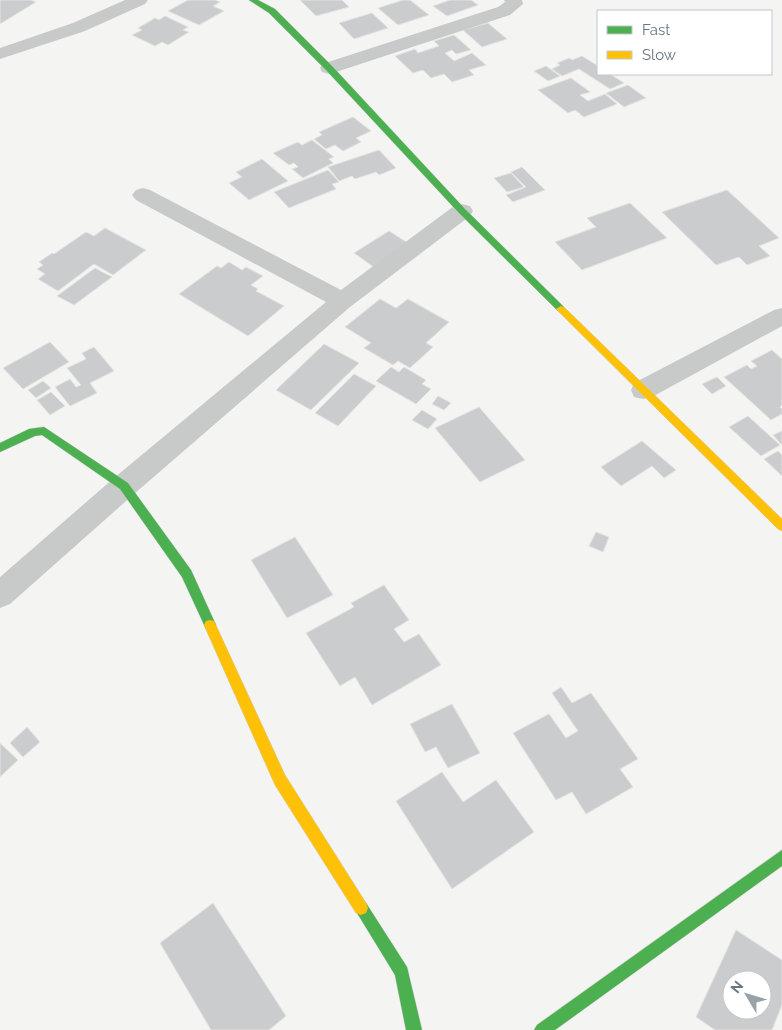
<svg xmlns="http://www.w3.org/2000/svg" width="782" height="1030" font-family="Raleway,sans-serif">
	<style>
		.building { fill: #cbcccd; stroke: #e3e3e2; fill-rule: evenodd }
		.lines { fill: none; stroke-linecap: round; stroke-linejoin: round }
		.fast-casing { stroke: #d1d1d1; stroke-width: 1 }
		.slow-casing { stroke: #d1d1d1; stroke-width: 1 }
		.street { fill: #c8caca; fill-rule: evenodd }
		.fast { fill: #4caf50; fill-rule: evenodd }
		.slow { fill: #ffc107; fill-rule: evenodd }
	</style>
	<rect width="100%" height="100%" fill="#f4f4f3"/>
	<g class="building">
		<polygon points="0,0 31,0 36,2 0,24"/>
		<polygon points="188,0 215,0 220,2 213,6 224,11 199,25 168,11"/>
		<polygon points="300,0 342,0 349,7 316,16"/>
		<polygon points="403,0 410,0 429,15 398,25 378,8"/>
		<polygon points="450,0 471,0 478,5 447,16 433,6"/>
		<polygon points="372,13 388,28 354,39 339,23"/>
		<polygon points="165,16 188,27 183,30 189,32 168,45 162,42 155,46 132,35 142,30 138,28 155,18 159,20"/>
		<polygon points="488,23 507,39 482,47 463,30"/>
		<polygon points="454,35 471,50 456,54 452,50 445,53 454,61 472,53 486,65 469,70 474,75 452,82 444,74 431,78 423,70 413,73 395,56 415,49 418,53 439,46 434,41"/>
		<polygon points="582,56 598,66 598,74 610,74 624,83 610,89 579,69 562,76 552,69 560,65 557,63 569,58 572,60"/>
		<polygon points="546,66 560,76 548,81 534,71"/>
		<polygon points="571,78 590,92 580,95 588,101 605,94 617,104 584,117 575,110 568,113 538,90"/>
		<polygon points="628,85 646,98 624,107 606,93"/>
		<polygon points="353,117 371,131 356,138 361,142 343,151 335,145 326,149 314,139 322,135 319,132"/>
		<polygon points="312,140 334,157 329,159 333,163 303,178 292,169 298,167 294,163 289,165 273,153 298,142 302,145"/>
		<polygon points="379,150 396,168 379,175 376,172 355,179 352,176 339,181 328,167"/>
		<polygon points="262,159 288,181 249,200 229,183 242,177 236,172"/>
		<polygon points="522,167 545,190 513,202 506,195 526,187 511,172"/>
		<polygon points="328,170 339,182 332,184 336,189 289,208 274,192"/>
		<polygon points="511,173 524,187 507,192 494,178"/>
		<polygon points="727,190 779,238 759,246 770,256 747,265 739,257 716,265 662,212"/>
		<polygon points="630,203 667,238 582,270 555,242 596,227 587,218"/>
		<polygon points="105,228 146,250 113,275 94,264 58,291 38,279 45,274 37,269 43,265 39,262 52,253 54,254 86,232 94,236"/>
		<polygon points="389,231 411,245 375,268 354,253"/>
		<polygon points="229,262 242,270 246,267 263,276 251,285 258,289 256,291 284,306 248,336 179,294 217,266 221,268"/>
		<polygon points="95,268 112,277 74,305 57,296"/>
		<polygon points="380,299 396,308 408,299 449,322 426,343 433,347 410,368 398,361 393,365 364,348 371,343 345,327"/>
		<polygon points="50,342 69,362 23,389 3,368"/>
		<polygon points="324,344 359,363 311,410 276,390"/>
		<polygon points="94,347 114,371 90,383 97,393 70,406 55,387 70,379 76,387 81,385 67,368 86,359 82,353"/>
		<polygon points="772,350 782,359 782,405 780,407 782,409 782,414 771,420 724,377 747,365 751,369 757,366 751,361"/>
		<polygon points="391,367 399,372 404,367 426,380 422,384 431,389 416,404 376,381"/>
		<polygon points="354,374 376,386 338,426 315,413"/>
		<polygon points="717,377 726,386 712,394 702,384"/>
		<polygon points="43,381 51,388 36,398 28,390"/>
		<polygon points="51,392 65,406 50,415 37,400"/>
		<polygon points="438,396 451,403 444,410 432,404"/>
		<polygon points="479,407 525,460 480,482 435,428"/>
		<polygon points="422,410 437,419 428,429 412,420"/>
		<polygon points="748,416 780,445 761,456 729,427"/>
		<polygon points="782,431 782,445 773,435"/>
		<polygon points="642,441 676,470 664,478 652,466 621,486 601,467"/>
		<polygon points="778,451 782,455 782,476 764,459"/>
		<polygon points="596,532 609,537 603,552 589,546"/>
		<polygon points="295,537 333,595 287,618 251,560"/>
		<polygon points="384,585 409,620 394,629 404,642 419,634 441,665 372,705 355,677 340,686 306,633 354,607 351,603"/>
		<polygon points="561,687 572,703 591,693 638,759 620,769 633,787 586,814 572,792 556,800 513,733 549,714 566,738 578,731 552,693"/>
		<polygon points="452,704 480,753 448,768 436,747 425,752 410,724"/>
		<polygon points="27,727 40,742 23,757 10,743"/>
		<polygon points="0,743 18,760 0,777"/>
		<polygon points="442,772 463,802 496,780 534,832 452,889 396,801"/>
		<polygon points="213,903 286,1016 269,1030 211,1030 160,943"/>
		<path d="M736,930L782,960V1005L772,1030H715L696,1017ZM732,980H762V1010H732Z"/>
	</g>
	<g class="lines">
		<g class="fast-casing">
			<g id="fast">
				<polygon points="249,0 258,0 275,9 332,66 465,209 564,307 564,311 558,311 459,213 326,70 269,13"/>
				<polygon points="44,427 128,483 191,570 216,625 214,629 210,630 206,629 182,577 120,489 42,435 35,436 0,452 0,443 29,429"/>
				<polygon points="782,850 782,866 555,1030 534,1030 537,1025"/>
				<polygon points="361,901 366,903 407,967 422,1030 406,1030 395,975 354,908 356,903"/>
			</g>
		</g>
		<g class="slow-casing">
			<g id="slow">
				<polygon points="561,306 564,307 782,519 782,531 778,529 558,311 556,309"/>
				<polygon points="210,620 214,621 285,775 366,903 368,908 366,913 361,915 356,913 275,785 204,625 206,621"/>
			</g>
		</g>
		<g class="street">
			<polygon points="125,0 148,0 145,4 85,31 0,59 0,48 73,23"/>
			<polygon points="504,0 522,0 523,4 510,15 336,72 329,74 322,72 320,68 322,64 498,7 505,2"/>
			<polygon points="143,188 150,190 341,290 454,206 462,204 470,206 473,211 470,216 350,307 134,494 10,604 0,608 0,577 114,478 326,302 136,200 132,195 136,190"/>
			<polygon points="782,308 782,326 652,397 643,399 634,397 631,390 634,383 774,310"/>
		</g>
		<use href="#fast" class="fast"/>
		<use href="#slow" class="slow"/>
	</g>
	<rect x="597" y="10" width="175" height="65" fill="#ffffff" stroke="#c2c8cc"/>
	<rect x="607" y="26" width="25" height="8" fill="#4caf50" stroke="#c2c8cc"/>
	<text x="642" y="35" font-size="15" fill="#677680">Fast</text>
	<rect x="607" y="51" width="25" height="8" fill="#ffc107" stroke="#c2c8cc"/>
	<text x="642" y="60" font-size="15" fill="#677680">Slow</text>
	<g transform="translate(747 995) rotate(308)"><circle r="24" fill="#ffffff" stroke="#c2c8cc"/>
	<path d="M0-4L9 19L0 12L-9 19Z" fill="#98a2a8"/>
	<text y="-8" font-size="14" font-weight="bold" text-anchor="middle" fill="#677680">N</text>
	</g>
</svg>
